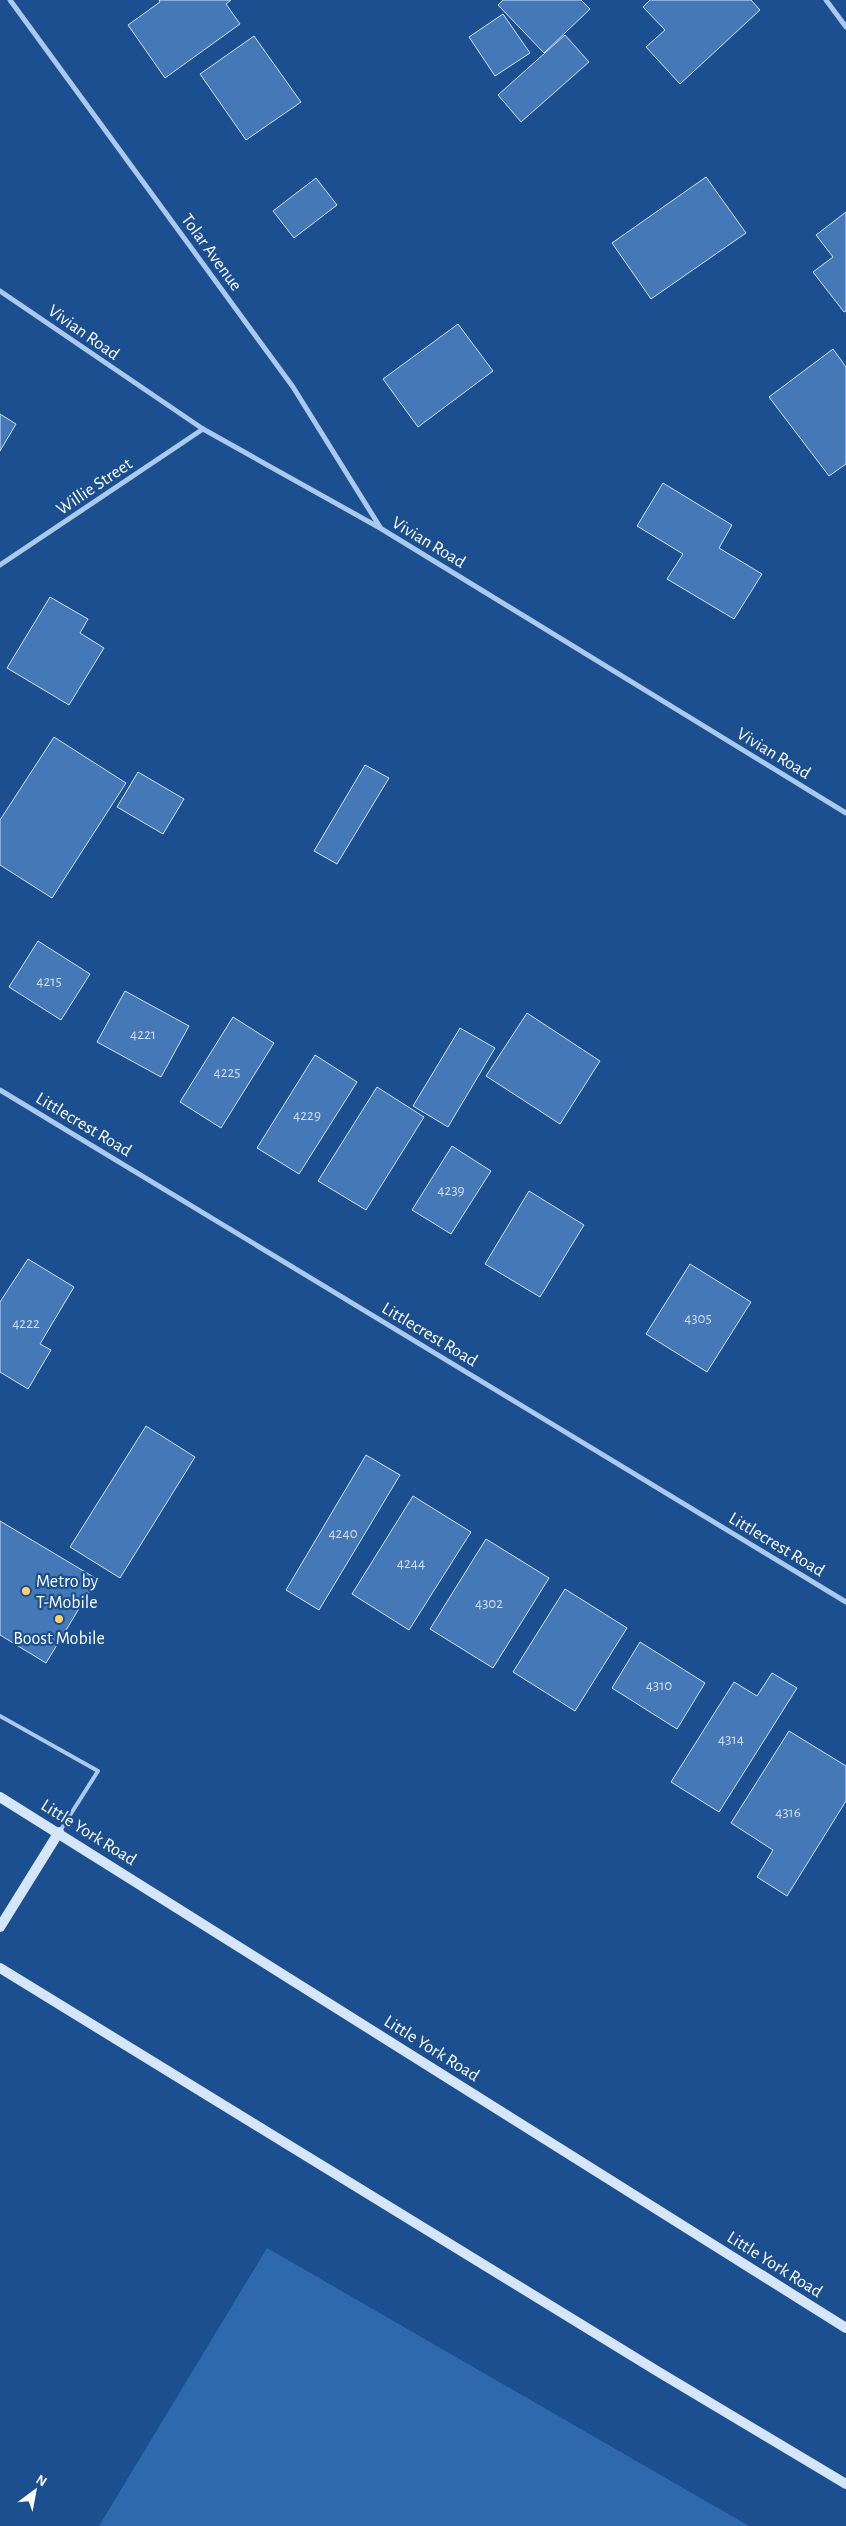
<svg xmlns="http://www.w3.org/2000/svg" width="846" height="2526" font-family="'Alegreya Sans',sans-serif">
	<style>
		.green { fill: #2e69ad }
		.building { fill: #4478b7; stroke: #cfe3fa }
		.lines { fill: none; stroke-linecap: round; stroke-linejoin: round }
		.lane { stroke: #a9c9ee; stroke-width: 4 }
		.street { stroke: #a9c9ee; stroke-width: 5 }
		.secondary { stroke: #d6e6fa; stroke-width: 10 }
		.poi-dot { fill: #ffd166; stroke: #1b4f8f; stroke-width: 2 }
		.labels { text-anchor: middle; stroke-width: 4.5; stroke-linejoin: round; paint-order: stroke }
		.number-label { font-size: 15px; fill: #d0dded }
		.street-label { font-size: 18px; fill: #fff; stroke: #1b4f8f }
		.poi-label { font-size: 18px; fill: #fff; stroke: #1b4f8f; text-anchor: start }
	</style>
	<rect width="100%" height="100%" fill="#1b4f8f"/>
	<polygon class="green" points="267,2248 749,2526 99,2526"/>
	<g class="building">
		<polygon points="159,0 231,0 226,4 240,24 165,78 128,25 160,2"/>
		<polygon points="503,0 581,0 590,9 544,53 498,5"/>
		<polygon points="650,0 751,0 760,10 680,84 646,47 665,30 643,7"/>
		<polygon points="503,14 530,53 495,76 469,37"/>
		<polygon points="565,35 589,62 521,122 498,95"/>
		<polygon points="254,36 301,102 246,140 200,74"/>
		<polygon points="706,177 746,233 651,299 612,243"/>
		<polygon points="316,178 337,205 294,238 273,211"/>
		<polygon points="846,212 846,311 844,312 813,272 833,257 816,235"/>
		<polygon points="458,324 493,371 418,427 383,379"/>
		<polygon points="833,349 846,367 846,464 829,476 769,397"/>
		<polygon points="0,414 16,424 0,451"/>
		<polygon points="663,483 732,525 719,548 762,574 734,619 667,579 683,554 637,526"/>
		<polygon points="50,597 88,619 80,633 104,648 69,705 7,668"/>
		<polygon points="54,737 126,783 52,898 0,865 0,820"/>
		<polygon points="365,765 389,778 337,864 314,851"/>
		<polygon points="138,772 184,799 163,834 117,807"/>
		<polygon points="38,941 90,974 61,1020 9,987"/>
		<polygon points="125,991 189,1026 161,1077 97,1042"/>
		<polygon points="527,1013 600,1061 560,1124 486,1076"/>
		<polygon points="233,1017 274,1043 221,1128 180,1102"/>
		<polygon points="460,1028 495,1048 448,1127 413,1106"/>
		<polygon points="315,1055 357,1082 299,1174 257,1148"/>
		<polygon points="377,1087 424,1117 366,1210 318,1181"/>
		<polygon points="452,1146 491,1171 451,1234 412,1210"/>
		<polygon points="529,1191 584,1225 540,1297 485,1264"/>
		<polygon points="28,1259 74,1287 40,1344 51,1350 28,1389 0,1372 0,1302"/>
		<polygon points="690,1264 751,1302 707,1372 646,1334"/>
		<polygon points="146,1426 195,1457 120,1578 70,1547"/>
		<polygon points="366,1455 400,1475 319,1610 286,1590"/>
		<polygon points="413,1496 471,1532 409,1630 352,1594"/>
		<polygon points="0,1521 97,1579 46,1663 0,1635"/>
		<polygon points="486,1539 549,1578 493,1668 430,1629"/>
		<polygon points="565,1589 627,1628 575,1711 513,1672"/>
		<polygon points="640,1642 705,1683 677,1729 612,1688"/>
		<polygon points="772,1673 797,1688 719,1812 671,1782 734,1682 757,1696"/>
		<polygon points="789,1731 846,1766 846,1801 787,1896 757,1877 773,1850 731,1823"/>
	</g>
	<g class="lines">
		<polyline class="lane" points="0,1716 98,1771 60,1831"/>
		<g class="street">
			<polyline points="10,0 293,387 380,527"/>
			<polyline points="826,0 846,27"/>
			<polyline points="0,291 203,429 380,528 846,813"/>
			<polyline points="0,565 203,429"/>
			<polyline points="0,1090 846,1602"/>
		</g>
		<g class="secondary">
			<polyline points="0,1797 846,2328"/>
			<polyline points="0,1927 59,1832"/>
			<polyline points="0,1968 657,2371 846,2484"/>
		</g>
	</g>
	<g class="poi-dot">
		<circle cx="26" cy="1591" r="5"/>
		<circle cx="59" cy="1619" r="5"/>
	</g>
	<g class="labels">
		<g class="number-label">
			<text x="49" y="986">4215</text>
			<text x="143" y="1039">4221</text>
			<text x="227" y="1077">4225</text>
			<text x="307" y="1120">4229</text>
			<text x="451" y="1195">4239</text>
			<text x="698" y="1323">4305</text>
			<text x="26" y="1328">4222</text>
			<text x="343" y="1538">4240</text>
			<text x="411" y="1568">4244</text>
			<text x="489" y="1608">4302</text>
			<text x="659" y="1690">4310</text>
			<text x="731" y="1744">4314</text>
			<text x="788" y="1817">4316</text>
		</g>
		<g class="street-label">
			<text transform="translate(212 252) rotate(54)" y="6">Tolar Avenue</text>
			<text transform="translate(84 332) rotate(35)" y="6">Vivian Road</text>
			<text transform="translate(94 486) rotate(-34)" y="6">Willie Street</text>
			<text transform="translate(429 542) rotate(31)" y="6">Vivian Road</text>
			<text transform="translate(774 753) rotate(31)" y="6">Vivian Road</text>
			<text transform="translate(84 1124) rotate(31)" y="6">Littlecrest Road</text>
			<text transform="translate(430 1334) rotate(31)" y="6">Littlecrest Road</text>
			<text transform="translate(777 1544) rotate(31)" y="6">Littlecrest Road</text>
			<text transform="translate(89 1832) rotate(32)" y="6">Little York Road</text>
			<text transform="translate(432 2048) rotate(32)" y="6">Little York Road</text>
			<text transform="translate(775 2264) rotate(32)" y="6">Little York Road</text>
		</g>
		<g class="poi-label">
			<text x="36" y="1587">Metro by<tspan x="36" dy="21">T-Mobile</tspan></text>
			<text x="59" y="1644" text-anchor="middle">Boost Mobile</text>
		</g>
	</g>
	<g transform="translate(35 2491) rotate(32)" stroke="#1b4f8f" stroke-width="4" paint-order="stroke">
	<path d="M0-4L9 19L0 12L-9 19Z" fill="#ffffff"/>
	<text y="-8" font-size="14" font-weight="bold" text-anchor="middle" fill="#ffffff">N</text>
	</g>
</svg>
